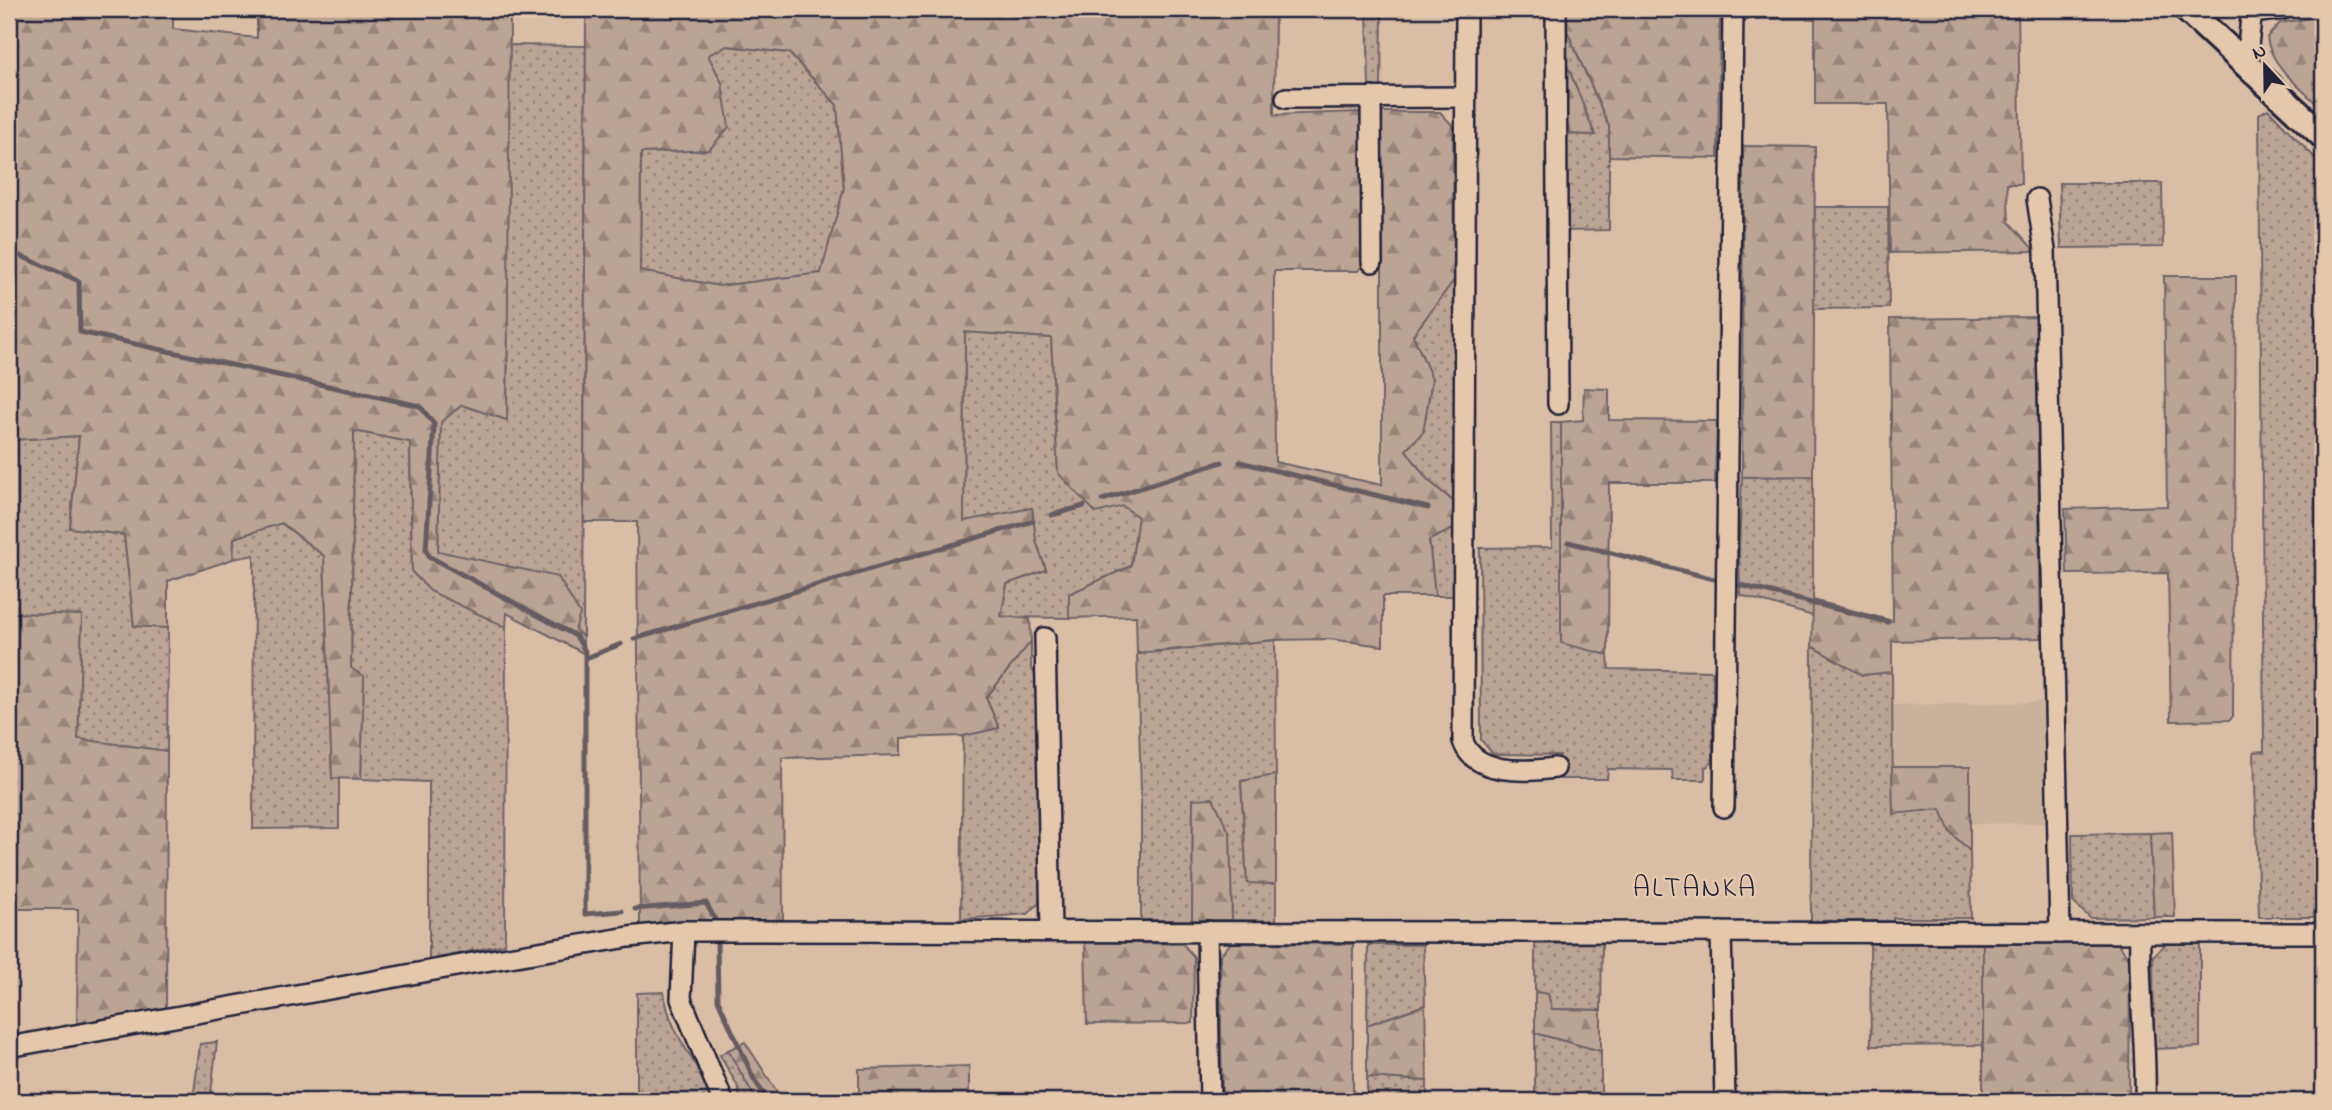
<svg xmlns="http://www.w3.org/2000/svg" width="2332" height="1110" font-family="'Indie Flower',sans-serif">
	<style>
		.built { fill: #cab19c }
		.grass { fill: url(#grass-dots); stroke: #6e6368; stroke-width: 2 }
		.forest { fill: url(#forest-firs); stroke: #6e6368; stroke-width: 2; fill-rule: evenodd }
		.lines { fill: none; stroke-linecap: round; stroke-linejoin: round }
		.stream { stroke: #655c62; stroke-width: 5 }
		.minor-casing { stroke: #22223b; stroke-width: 24 }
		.tertiary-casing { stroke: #22223b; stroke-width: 30 }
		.minor { stroke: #e5c8ac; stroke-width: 19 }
		.tertiary { stroke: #e5c8ac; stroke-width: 24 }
		.labels { text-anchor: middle; stroke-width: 5; stroke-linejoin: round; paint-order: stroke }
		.quarter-label { font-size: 28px; letter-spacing: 2px; fill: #22223b; stroke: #e5c8ac }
	</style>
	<defs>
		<pattern id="grass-dots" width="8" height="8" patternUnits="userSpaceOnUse" patternTransform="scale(1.75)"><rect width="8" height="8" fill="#bba494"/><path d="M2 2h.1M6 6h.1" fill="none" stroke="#98857a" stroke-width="1.8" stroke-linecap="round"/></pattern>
		<pattern id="forest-firs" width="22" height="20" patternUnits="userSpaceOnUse" patternTransform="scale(1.75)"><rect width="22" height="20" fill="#bba494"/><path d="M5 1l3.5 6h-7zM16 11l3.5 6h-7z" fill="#98857a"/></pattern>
	</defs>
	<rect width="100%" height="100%" fill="#d9bea5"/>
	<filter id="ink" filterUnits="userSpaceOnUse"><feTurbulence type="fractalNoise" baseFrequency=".0143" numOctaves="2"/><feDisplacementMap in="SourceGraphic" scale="14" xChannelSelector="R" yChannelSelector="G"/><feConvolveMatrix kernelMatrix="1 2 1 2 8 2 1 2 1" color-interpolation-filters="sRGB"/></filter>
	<g filter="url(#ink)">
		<polygon class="built" points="2043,702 2045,823 1970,824 1970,767 1892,767 1892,705"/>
		<g class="grass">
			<polygon points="1367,9 1382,9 1381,87 1369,88"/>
			<polygon points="1565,26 1609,126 1609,230 1566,231 1565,134 1595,135 1565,60"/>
			<polygon points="509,45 586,46 583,637 575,630 438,552 441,422 462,405 507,420"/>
			<polygon points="726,46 789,53 837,105 844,188 822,273 719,286 640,271 641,153 708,150 722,83 707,55"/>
			<polygon points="2268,109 2323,166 2323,917 2259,917 2254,752 2264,751 2259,114"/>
			<polygon points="2059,183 2162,183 2163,247 2061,248"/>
			<polygon points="1815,207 1888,207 1889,308 1813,309"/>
			<polygon points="1454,280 1455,503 1427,479 1406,450 1423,432 1432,379 1413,335"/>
			<polygon points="965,332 1051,338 1058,473 1123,506 1138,517 1131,566 1070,594 1069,618 1001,617 1007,584 1046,570 1036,541 1032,508 964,522"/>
			<polygon points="1551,422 1561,422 1561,642 1608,655 1609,669 1713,671 1713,762 1705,768 1705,780 1673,780 1672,770 1608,769 1607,779 1560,779 1560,755 1493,754 1481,740 1480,548 1552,547"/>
			<polygon points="354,431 410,442 412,572 431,591 506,627 505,944 429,960 429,782 361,779 364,677 351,669"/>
			<polygon points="79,436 70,528 124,535 134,626 168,628 167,751 78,739 82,615 9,613 9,440"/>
			<polygon points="1813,476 1813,616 1740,595 1739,549 1742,477"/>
			<polygon points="281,523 324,556 332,777 339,779 339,828 253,829 254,555 233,559 234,538"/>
			<polygon points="1455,528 1454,596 1435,596 1429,540"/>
			<polygon points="1275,640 1276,775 1241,781 1247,883 1276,884 1276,919 1275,921 1232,920 1230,834 1193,800 1192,920 1141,920 1141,792 1137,654"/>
			<polygon points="1031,641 1031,668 1040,682 1039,903 1028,914 961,919 963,736 999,728 986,698"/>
			<polygon points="1812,646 1862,675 1892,672 1893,813 1941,809 1950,832 1970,851 1971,918 1893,918 1893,921 1811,921"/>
			<polygon points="2150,833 2154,917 2090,918 2073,902 2072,834"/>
			<polygon points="1602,943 1601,1010 1551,1009 1548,994 1535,992 1535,944"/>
			<polygon points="2200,943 2200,1047 2154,1049 2153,956 2166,944"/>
			<polygon points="1870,944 1983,944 1984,1045 1871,1046"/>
			<polygon points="1368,945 1423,945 1425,1005 1367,1025"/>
			<path d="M664,992C670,1038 699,1061 714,1101H637V993Z"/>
			<polygon points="1535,1033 1601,1051 1601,1101 1535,1101"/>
			<polygon points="217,1042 210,1101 193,1101 200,1044"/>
			<polygon points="728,1050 757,1101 741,1101 737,1085 720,1055"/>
			<polygon points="1367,1077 1427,1081 1427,1101 1367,1101"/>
		</g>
		<g class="forest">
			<polygon points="9,9 173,9 173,29 257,38 257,9 490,9 510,17 507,420 462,405 441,422 438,551 558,577 580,614 575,630 583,637 583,653 507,613 506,627 430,591 412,572 410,442 354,431 351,668 364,676 361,779 332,778 324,556 282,523 234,538 233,559 168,581 168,628 134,626 124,535 70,528 79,436 9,440"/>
			<path d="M586,9H1275L1274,115L1359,112L1365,121L1366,262L1358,271H1274L1275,462L1382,485V112H1440L1453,126L1454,280L1413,335L1432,379L1423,432L1406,450L1427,479L1455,503V528L1429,540L1435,596H1383V646L1329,639L1275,640L1137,653L1136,616L1069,618V594L1131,566L1138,517L1123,506L1096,513L1058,473L1051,338L965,332L964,521L1032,508L1036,541L1046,570L1007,584L1001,616L1030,619L1031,641L986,698L999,728L963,736L901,738V755L782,758L783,920L640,925L637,522H584ZM727,46L789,53L837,105L844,188L821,273L719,286L640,271L641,153L709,150L729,127L722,83L708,55Z"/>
			<polygon points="1566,9 1720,9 1718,158 1609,156 1609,126 1565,26"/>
			<polygon points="1746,9 2018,9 2021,184 2007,184 2009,222 2035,251 1890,253 1888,104 1815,104 1815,19 1746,19"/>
			<path d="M2323,16V110C2304,90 2270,67 2267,37L2280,23Z"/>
			<polygon points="1565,60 1595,135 1565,134"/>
			<polygon points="1743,146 1815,147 1813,476 1742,477"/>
			<polygon points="2164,276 2236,276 2233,716 2230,720 2171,721 2168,573 2067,574 2065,509 2167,506"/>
			<polygon points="2036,317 2041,638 1892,641 1892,672 1862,675 1812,646 1813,600 1893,621 1890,319"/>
			<polygon points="1584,388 1609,389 1609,420 1717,421 1715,483 1609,483 1608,655 1561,643 1561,422 1583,420"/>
			<polygon points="9,613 82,615 78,739 167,751 166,1010 77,1026 78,909 9,909"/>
			<polygon points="1892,767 1970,767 1970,851 1950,832 1941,809 1893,814"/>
			<polygon points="1276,775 1276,884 1247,883 1241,781"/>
			<polygon points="1213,798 1230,834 1232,920 1192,920 1193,799"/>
			<polygon points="2172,832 2175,917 2154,917 2150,833"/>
			<polygon points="1085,942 1183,944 1194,957 1193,1023 1087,1024"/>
			<polygon points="1231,943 1353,944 1353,1101 1222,1101 1220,955"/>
			<polygon points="1983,944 2118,944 2130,959 2129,1101 1983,1101"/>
			<polygon points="1535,992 1548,994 1552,1009 1601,1010 1601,1051 1535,1033"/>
			<polygon points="1425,1005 1427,1081 1367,1077 1367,1025"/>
			<polygon points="745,1042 783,1101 757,1101 728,1050"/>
			<polygon points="969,1066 969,1101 859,1101 859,1069"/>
		</g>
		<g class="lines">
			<g class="stream">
				<polyline points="9,251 79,281 80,332 420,406 434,424 426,550 430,557 576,636 585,651 585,914 622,911"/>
				<polyline points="1240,462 1428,508"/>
				<polyline points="1102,500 1222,462"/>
				<polyline points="1052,515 1084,506"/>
				<polyline points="1568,542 1714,579"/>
				<polyline points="1740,585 1888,622"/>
				<polyline points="634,639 1033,521"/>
				<polyline points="586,658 621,644"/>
				<polyline points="635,909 706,903 716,921"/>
				<polyline points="717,941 718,1000 754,1079 768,1101"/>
			</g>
			<g class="minor-casing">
				<g id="minor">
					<path d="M1466,9L1463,741C1474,775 1526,772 1555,768"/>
					<polyline points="1556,9 1558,404"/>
					<polyline points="2252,13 2283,9"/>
					<polyline points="2246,64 2252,9"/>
					<polyline points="1371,97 1372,262"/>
					<polyline points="1286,98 1465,97"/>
					<polyline points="2037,199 2045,250 2060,933"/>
					<polyline points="1045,638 1051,930"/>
					<polyline points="1724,807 1733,9"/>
					<polyline points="684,931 681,999 723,1101"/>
					<polyline points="1207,931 1210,1101"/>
					<polyline points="1721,932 1725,1101"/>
					<path d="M2140,933C2138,989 2147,1045 2145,1101"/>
					<polyline points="9,1047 473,963 629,937 684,931 2323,933"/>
				</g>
			</g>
			<g class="tertiary-casing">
				<polyline id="tertiary" points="2186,9 2323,136"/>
			</g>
			<use href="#minor" class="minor"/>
			<use href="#tertiary" class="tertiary"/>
		</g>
	</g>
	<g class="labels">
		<g class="quarter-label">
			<text x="1695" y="896">ALTANKA</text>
		</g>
	</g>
	<rect width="2332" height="1110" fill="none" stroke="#e5c8ac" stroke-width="35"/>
	<rect x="18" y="18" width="2297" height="1075" fill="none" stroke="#22223b" stroke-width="2.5" filter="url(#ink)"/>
	<g transform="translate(2265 66) rotate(338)" stroke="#e5c8ac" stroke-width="5" paint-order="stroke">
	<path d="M0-5L12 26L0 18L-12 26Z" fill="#22223b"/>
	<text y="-10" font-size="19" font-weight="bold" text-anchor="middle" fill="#22223b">N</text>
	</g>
</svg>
